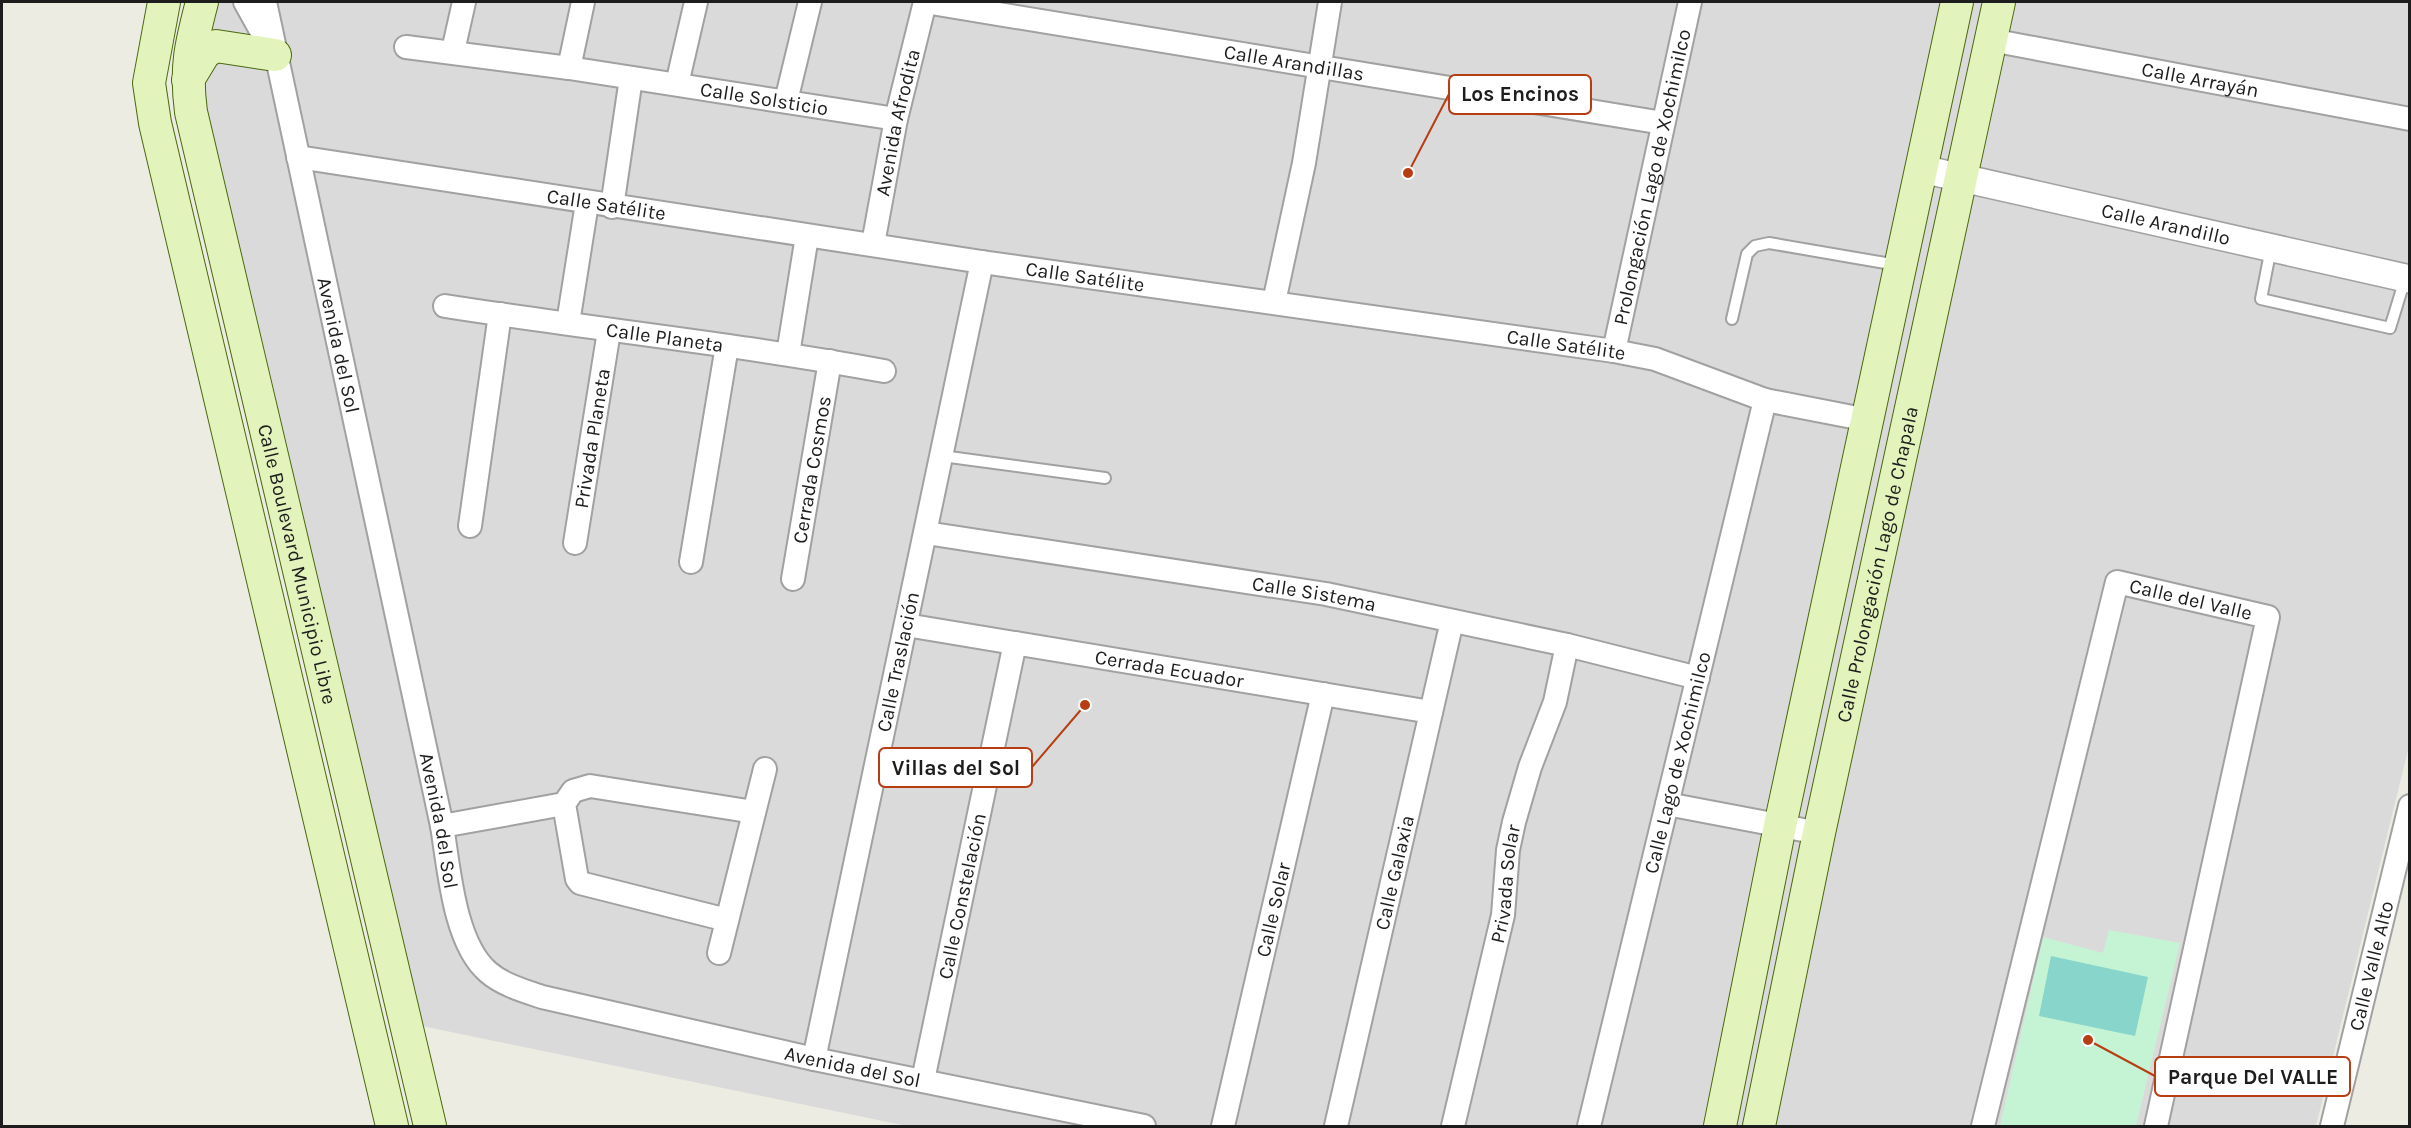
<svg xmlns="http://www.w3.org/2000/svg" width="2411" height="1128" font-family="Karla,sans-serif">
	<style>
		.residential { fill: #dbdada }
		.park { fill: #c4f4d4 }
		.pitch { fill: #88d5cc }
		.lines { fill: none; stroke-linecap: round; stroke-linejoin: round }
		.service-casing { stroke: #a1a1a1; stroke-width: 14 }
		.minor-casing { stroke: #a1a1a1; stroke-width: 26 }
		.tertiary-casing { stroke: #a1a1a1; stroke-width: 30 }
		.secondary-casing { stroke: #48690e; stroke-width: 34 }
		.service { stroke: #fff; stroke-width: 10 }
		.minor { stroke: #fff; stroke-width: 22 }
		.tertiary { stroke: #fff; stroke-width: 27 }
		.secondary { stroke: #e2f3bb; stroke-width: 32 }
		.labels { text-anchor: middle; stroke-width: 6; stroke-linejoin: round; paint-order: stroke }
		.street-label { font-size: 20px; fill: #1d1d1d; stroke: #fff }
		.leader { fill: none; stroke: #b73d12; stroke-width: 2 }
		.callout-dot { fill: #b73d12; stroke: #fff; stroke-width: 2 }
		.callout { fill: #fff; stroke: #b73d12; stroke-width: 2 }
		.callout-label { font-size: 21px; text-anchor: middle; font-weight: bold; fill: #1d1d1d }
	</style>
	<rect width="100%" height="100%" fill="#edece3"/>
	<polygon class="residential" points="219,2 2409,2 2409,746 2316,1126 907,1126 417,1025 201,104 202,69"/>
	<polygon class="park" points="2109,930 2180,943 2136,1126 2000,1126 2043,937 2103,953"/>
	<polygon class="pitch" points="2051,956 2148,977 2135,1036 2039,1016"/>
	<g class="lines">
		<g class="service-casing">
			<g id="service">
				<polyline points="2271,248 2261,299 2390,328 2405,279"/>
				<polyline points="1732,319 1747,254 1755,246 1769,243 1897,265"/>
				<polyline points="942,456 1105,478"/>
			</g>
		</g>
		<g class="minor-casing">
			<g id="minor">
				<polyline points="245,2 265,38"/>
				<path id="s1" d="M265,2L442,826C449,868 454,943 488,972C503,985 524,991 542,997L814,1059L1144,1126"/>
				<path id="s2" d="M925,2L1663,123"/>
				<path id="s3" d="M1991,40L2410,119"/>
				<path id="s4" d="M406,47L569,68L896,119"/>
				<polyline points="453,51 464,2"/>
				<polyline points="569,68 583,2"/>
				<polyline points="677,84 696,2"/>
				<polyline points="786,101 810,2"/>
				<path id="s5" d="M298,157L982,262L1614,351L1655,359L1765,400L1868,420"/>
				<polyline points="612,207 631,78"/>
				<path id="s6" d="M873,244L896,119L925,2"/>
				<polyline points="1274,302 1304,163 1330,2"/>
				<path id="s7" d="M445,306C591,329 738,344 884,371"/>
				<polyline points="568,323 587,203"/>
				<path id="s8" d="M1614,351L1690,2"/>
				<polyline points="788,354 807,236"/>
				<polyline points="470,526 500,314"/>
				<path id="s9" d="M926,533L1326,594L1567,645L1698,678"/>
				<path id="s10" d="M575,543L609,331"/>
				<polyline points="691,562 727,346"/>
				<path id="s11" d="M793,579L830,361"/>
				<path id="s12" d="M906,625L1431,712"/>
				<polyline points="1667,804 1819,833"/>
				<polyline points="442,826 564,804"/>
				<polyline points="727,920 580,883 577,879 564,804 573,791 590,786 754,812"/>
				<polyline points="719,953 765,769"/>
				<path id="s13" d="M814,1059L982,262"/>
				<path id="s14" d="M923,1080L1015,643"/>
				<path id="s15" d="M1223,1126L1323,694"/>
				<path id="s16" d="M1336,1126L1452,621"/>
				<path id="s17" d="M1453,1126L1503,915L1508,850L1514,822L1530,767L1555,702L1567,645"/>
				<path id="s18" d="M1589,1126L1765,400"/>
				<path id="s19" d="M1983,1126L2117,582L2268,617L2156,1126"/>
				<path id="s20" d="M2332,1126L2410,806"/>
			</g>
		</g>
		<g class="tertiary-casing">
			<g id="tertiary">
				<path id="s21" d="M1922,169L2410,279"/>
			</g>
		</g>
		<g class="secondary-casing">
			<g id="secondary">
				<polyline points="164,2 149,83 155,123 392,1126"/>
				<path id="s22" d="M202,2C191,44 185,67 191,112L430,1126"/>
				<polyline points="188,80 205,52 216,46 275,55"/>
				<polyline points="1720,1126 1780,826 1957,2"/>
				<path id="s23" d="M1759,1126L1819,833L1999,2"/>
			</g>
		</g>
		<use href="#service" class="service"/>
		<use href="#minor" class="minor"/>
		<use href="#tertiary" class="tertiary"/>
		<use href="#secondary" class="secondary"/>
	</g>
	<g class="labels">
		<g class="street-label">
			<text dy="7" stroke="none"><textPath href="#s2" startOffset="374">Calle Arandillas</textPath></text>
			<text dy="7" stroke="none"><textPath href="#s3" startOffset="213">Calle Arrayán</textPath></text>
			<text dy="7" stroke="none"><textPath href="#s4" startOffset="362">Calle Solsticio</textPath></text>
			<text dy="7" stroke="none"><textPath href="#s6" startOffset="124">Avenida Afrodita</textPath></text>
			<text dy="7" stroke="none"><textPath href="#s8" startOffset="178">Prolongación Lago de Xochimilco</textPath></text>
			<text dy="7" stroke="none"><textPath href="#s5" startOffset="312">Calle Satélite</textPath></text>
			<text dy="7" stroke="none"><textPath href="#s21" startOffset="250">Calle Arandillo</textPath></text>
			<text dy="7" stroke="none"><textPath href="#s5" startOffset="796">Calle Satélite</textPath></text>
			<text dy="7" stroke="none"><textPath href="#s7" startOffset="222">Calle Planeta</textPath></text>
			<text dy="7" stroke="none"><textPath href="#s1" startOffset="351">Avenida del Sol</textPath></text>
			<text dy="7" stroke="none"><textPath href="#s5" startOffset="1282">Calle Satélite</textPath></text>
			<text dy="7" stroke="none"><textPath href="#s10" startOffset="106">Privada Planeta</textPath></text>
			<text dy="7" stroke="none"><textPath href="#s11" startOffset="111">Cerrada Cosmos</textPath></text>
			<text dy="7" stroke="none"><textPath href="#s23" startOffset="574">Calle Prolongación Lago de Chapala</textPath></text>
			<text dy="7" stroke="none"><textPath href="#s22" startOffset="576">Calle Boulevard Municipio Libre</textPath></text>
			<text dy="7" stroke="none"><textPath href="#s9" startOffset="393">Calle Sistema</textPath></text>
			<text dy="7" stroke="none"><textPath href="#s19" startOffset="636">Calle del Valle</textPath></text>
			<text dy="7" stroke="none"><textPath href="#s13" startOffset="406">Calle Traslación</textPath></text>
			<text dy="7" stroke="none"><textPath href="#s12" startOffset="267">Cerrada Ecuador</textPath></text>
			<text dy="7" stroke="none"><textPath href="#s18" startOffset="374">Calle Lago de Xochimilco</textPath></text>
			<text dy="7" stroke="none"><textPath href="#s1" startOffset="837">Avenida del Sol</textPath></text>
			<text dy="7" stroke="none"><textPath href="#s16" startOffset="260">Calle Galaxia</textPath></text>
			<text dy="7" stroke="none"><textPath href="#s17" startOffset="248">Privada Solar</textPath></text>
			<text dy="7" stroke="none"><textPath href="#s14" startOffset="188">Calle Constelación</textPath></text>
			<text dy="7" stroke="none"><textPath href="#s15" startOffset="222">Calle Solar</textPath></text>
			<text dy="7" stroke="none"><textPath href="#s20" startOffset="165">Calle Valle Alto</textPath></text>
			<text dy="7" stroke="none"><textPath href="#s1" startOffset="1377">Avenida del Sol</textPath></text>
		</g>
	</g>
	<path class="leader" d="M1408 173L1449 94M1085 705L1032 767M2088 1040L2155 1076"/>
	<g class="callout-dot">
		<circle cx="1408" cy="173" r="6"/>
		<circle cx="1085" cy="705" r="6"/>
		<circle cx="2088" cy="1040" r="6"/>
	</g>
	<g class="callout">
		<rect x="1449" y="75" width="142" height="39" rx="6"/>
		<rect x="879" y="748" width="153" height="39" rx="6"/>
		<rect x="2155" y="1057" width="195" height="39" rx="6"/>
	</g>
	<g class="callout-label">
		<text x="1520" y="101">Los Encinos</text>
		<text x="956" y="775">Villas del Sol</text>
		<text x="2253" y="1084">Parque Del VALLE</text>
	</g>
	<rect width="2411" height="1128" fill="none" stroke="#1d1d1d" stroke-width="6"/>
</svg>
